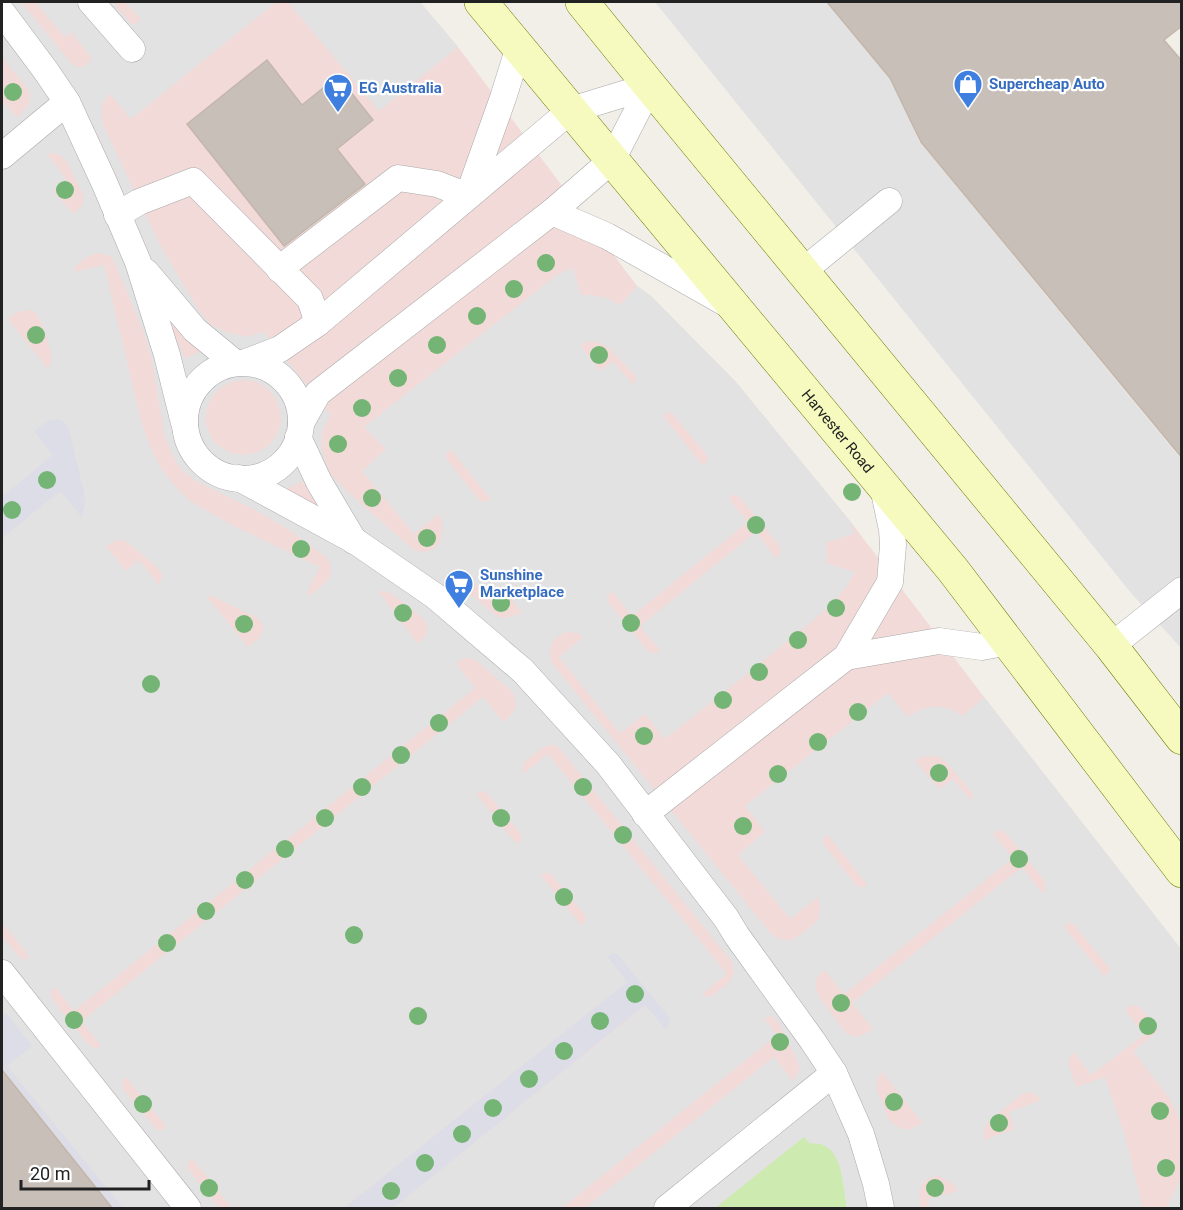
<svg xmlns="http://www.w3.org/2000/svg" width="1183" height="1210" font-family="Roboto,sans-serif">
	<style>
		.commercial { fill: #f2dad9 }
		.grass { fill: #cdebb0 }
		.parking { fill: #e2e2e2; fill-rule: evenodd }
		.plaza { fill: #dddde8 }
		.building { fill: #c7bfb8; stroke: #c4b6ab; stroke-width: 1.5 }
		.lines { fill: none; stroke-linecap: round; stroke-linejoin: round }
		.lane-casing { stroke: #a9a9a9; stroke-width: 27 }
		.secondary-casing { stroke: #707d05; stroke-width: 34 }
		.lane { stroke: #fff; stroke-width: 26 }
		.secondary { stroke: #f7fabf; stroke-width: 33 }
		.tree { fill: #74b475 }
		.labels { text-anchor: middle; stroke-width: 4.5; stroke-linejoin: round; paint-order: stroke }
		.shop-label { font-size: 15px; font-weight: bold; fill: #366cbe; stroke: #fff; text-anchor: start }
		.street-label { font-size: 15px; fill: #222; stroke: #fff }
	</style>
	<rect width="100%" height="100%" fill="#f2efe9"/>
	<polygon class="commercial" points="2,2 420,2 458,47 637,286 651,296 735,381 850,521 984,697 1181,949 1181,1208 847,1208 841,1170 715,1208 2,1208"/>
	<path class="grass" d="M804,1136L809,1143C813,1143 816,1143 819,1143C843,1148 844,1189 847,1208H715Z"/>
	<g class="parking">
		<path d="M2,2H21L71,63L75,66L81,67L87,64L92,58L71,32L65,37L35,2H114L117,8L132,24H135L141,19L125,2H274L275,3L131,119L110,94L103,103L101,114L104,127L159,243L199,311L210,324L226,332L247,337L264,332L331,415L323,429L321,446L325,462L331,475L352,496L415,551L426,552L435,548L440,542L442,533V523L439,514L414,534L362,471L386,449L364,427L558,274L573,268L581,295H592L607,298L620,305L637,286L651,296L735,381L850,521L854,534L825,543L827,553L826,563L855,572L847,586L831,605L809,624L665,739L645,714L620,733L559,657L583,637L577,633L567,632L558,636L552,643L550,653L551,662L773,936L782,940H792L803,933L818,920L820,908L818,897L790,919L738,855L765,832L745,806L888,693L908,717L921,709L932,707H943L954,711L963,716L984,697L1181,949V1128L1179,1118L1171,1100L1133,1051L1158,1031L1142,1009L1138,1006L1132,1005L1125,1010L1144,1035L1091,1075L1074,1052L1069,1059V1066L1076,1087L1105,1077L1125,1136L1143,1208H930L927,1199L958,1191L953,1184L945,1179L938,1176L930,1178L924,1182L919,1191L921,1208H847L841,1170L836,1157L830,1149L821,1144L809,1143L804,1137L715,1208H585L774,1057L793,1081L799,1072V1064L779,1023L775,1018L771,1016L764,1018L777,1035L562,1208H393L646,1005L665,1029L670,1018L618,955L607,956L628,981L344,1208H230L231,1207L192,1158L187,1165L188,1169L220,1208H123L7,1066L5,1013L2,1016V937L22,960L26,959L29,956L2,922V538L60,491L85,504L84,493L69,429L63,421L53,455L2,497V100L17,118L29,104L30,95L28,89L2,57ZM46,153L58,154L66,160L83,194V205L73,214L53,190L67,180ZM97,253L104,254L110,256L114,261L145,335L152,361L165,438L176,462L184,472L196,481L259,512L286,528L326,557L330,563L331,569L330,577L325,583L309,596L307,593L320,567L230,524L190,501L175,486L163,471L152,451L142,425L104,265L73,272L76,266L80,262L89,256ZM30,310L35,312L42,323L51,353V361L48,369L8,319L14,314L22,311ZM172,324L175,325L200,351L185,359L170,327ZM594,341L608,347L635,375L636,381L632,384L613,361L600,371L580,345L587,342ZM244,380L257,382L268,389L276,399L280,411L281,423L276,436L268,446L258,452L246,455L234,454L223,449L214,442L208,431L205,420L207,408L212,397L220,388L231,382ZM671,412L706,454L708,459L706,463L702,465L663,416L666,413ZM450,450H451L491,499L488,501L483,502L479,500L447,460L446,455ZM302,481L315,497L325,513L283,491ZM733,495L738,496L743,501L778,544L781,549L780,554L775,558L756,532L640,626L660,650L656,654L653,653L647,650L608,602L607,597L612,591L632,616L748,522L728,498ZM117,540H121L127,542L155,565L161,571L162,578L159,585L139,560L126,571L106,546ZM467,574L488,598L502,587L522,613L505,618L498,617L470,594L465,586ZM378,591L388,592L395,596L424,619L428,628L427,633L421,641L417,643ZM206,596H212L256,617L261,621L263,626L262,632L259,638L248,647ZM466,658L473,659L478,662L509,689L514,695L516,703L515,709L512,714L503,722L483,697L82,1021L101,1046L95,1049L87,1043L51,998V991L55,987L74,1011L475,688L456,664L460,660ZM551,745H555L561,750L733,963L734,974L728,984L713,995L709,997L704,996L702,994L727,974L548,754L523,774V766L525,761L544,747ZM931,756H938L945,761L971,791L973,795L971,800L953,779L939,789L915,761L922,757ZM485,791L520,833L522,838L520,842L516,843L476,794L480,792ZM1002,830L1005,832L1044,880L1046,884L1045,890L1042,893L1022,867L852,1003L873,1029L862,1035L854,1037L846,1033L819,997L816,990L815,982L819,975L825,970L844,994L1013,858L993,834L998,831ZM827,834L867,884L865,887H860L856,885L824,845L822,841ZM545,873H549L552,875L585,915L586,920L584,924L581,925L541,876ZM1068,923L1074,924L1111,970L1104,976L1064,927ZM882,1072L922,1122V1123L910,1129H902L895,1125L889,1120L876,1088L878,1077ZM126,1077L166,1126L163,1130L159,1131L155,1128L122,1088L123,1080ZM1030,1092L1036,1095L1041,1100L1009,1112L1014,1129L984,1140V1132L986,1124L991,1119L1022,1094Z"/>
		<polygon points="288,2 420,2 458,47 379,111"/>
		<polygon points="655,2 829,2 892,78 919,141 1181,459 1181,648 1131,593"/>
		<polygon points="1181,1170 1181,1208 1166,1208 1180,1180"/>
	</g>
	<g class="plaza">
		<polygon points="55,419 63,421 69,429 84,493 85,504 82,517 60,491 2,538 2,497 53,455 34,431 49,420"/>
		<polygon points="614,953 618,955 670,1018 668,1027 665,1029 645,1005 393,1208 344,1208 627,982 607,956"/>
		<polygon points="6,1013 32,1046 7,1066 123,1208 89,1208 2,1099 2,1016"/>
	</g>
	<g class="building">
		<polygon points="827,2 1182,2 1182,26 1164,40 1182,61 1182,458 921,142 890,78"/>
		<polygon points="267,60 302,105 338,76 373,120 337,149 365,184 284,246 187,124"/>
		<polygon points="2,1070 113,1209 2,1209"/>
	</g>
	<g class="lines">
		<g class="lane-casing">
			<g id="lane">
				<polyline points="91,2 132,49"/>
				<polyline points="2,12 46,71 67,102 104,182 138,262 167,355 184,423"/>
				<polyline points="2,156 67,102"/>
				<polyline points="552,212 607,236 727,304"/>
				<polyline points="117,215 139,202 193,181 310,299 318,323"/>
				<polyline points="279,269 398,178 437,184 468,196 503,98 519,47"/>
				<polyline points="803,271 889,201"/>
				<polyline points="146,272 195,330 235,363"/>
				<polyline points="246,362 280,349 318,323 571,110 650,86"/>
				<circle cx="243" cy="421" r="58"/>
				<polyline points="301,423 318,393 552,212 612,160 650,86"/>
				<polyline points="298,437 319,482 354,541"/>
				<polyline points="239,478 355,541 435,596 523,671 608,764 726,918 737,936 812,1040 834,1073 861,1134 876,1184 881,1208"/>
				<polyline points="1111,646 1182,590"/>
				<polyline points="846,657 939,641 982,647 1009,642"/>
				<polyline points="645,814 846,657 890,582 893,545 892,530 883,487"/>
				<polyline points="2,973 188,1208"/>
				<polyline points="667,1208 834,1073"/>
			</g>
		</g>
		<g class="secondary-casing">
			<g id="secondary">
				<path id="s1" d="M481,2L953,570L1182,871"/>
				<polyline points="582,2 650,86 1111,646 1182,738"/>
			</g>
		</g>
		<use href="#lane" class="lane"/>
		<use href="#secondary" class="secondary"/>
	</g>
	<g class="tree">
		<circle cx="13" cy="92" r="9"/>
		<circle cx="65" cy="190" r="9"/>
		<circle cx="546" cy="263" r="9"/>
		<circle cx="514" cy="289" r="9"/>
		<circle cx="477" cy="316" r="9"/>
		<circle cx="36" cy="335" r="9"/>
		<circle cx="437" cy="345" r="9"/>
		<circle cx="599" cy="355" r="9"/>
		<circle cx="398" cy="378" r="9"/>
		<circle cx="362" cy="408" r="9"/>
		<circle cx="338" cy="444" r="9"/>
		<circle cx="47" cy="480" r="9"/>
		<circle cx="852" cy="492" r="9"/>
		<circle cx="372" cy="498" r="9"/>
		<circle cx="12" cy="510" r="9"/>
		<circle cx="756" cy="525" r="9"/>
		<circle cx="427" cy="538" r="9"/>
		<circle cx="301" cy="549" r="9"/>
		<circle cx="501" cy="603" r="9"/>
		<circle cx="836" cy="608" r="9"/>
		<circle cx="403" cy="613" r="9"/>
		<circle cx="631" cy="623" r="9"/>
		<circle cx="244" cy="624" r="9"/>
		<circle cx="798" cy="640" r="9"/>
		<circle cx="759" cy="672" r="9"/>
		<circle cx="151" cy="684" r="9"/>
		<circle cx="723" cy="700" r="9"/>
		<circle cx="858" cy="712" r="9"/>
		<circle cx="439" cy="723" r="9"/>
		<circle cx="644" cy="736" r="9"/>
		<circle cx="818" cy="742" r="9"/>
		<circle cx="401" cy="755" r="9"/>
		<circle cx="939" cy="773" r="9"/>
		<circle cx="778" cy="774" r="9"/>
		<circle cx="362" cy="787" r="9"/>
		<circle cx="583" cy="787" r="9"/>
		<circle cx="325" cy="818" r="9"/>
		<circle cx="501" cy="818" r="9"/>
		<circle cx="743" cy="826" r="9"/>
		<circle cx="623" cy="835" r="9"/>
		<circle cx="285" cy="849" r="9"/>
		<circle cx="1019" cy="859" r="9"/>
		<circle cx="245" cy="880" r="9"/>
		<circle cx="564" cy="897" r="9"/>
		<circle cx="206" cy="911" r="9"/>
		<circle cx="354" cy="935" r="9"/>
		<circle cx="167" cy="943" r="9"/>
		<circle cx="635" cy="994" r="9"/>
		<circle cx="841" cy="1003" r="9"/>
		<circle cx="418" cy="1016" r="9"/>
		<circle cx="74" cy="1020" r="9"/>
		<circle cx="600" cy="1021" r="9"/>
		<circle cx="1148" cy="1026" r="9"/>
		<circle cx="780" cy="1042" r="9"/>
		<circle cx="564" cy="1051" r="9"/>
		<circle cx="529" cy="1079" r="9"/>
		<circle cx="894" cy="1102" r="9"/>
		<circle cx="143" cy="1104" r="9"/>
		<circle cx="493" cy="1108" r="9"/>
		<circle cx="1160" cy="1111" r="9"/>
		<circle cx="999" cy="1123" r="9"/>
		<circle cx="462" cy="1134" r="9"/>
		<circle cx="425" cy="1163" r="9"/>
		<circle cx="1166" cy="1168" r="9"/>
		<circle cx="209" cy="1188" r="9"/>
		<circle cx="935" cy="1188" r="9"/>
		<circle cx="391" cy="1191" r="9"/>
	</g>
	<defs>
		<g id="shop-pin" transform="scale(1.5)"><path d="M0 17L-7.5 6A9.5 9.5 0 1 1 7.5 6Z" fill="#3f7fe0" stroke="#fff"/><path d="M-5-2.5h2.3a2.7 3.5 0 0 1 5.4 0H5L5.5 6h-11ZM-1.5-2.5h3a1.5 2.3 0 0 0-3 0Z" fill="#fff"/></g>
		<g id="supermarket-pin" transform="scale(1.5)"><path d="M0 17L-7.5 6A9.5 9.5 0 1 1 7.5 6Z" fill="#3f7fe0" stroke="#fff"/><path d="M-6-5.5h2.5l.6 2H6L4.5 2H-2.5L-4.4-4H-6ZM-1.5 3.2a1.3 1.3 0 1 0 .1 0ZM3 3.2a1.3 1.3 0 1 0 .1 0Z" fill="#fff"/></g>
	</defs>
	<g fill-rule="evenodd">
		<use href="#shop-pin" x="968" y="84"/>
		<use href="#supermarket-pin" x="338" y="88"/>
		<use href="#supermarket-pin" x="459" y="584"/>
	</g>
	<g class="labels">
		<g class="shop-label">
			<text x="989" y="89">Supercheap Auto</text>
			<text x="359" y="93">EG Australia</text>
			<text x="480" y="580">Sunshine<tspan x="480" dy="17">Marketplace</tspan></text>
		</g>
		<g class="street-label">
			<text dy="5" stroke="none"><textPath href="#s1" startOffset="558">Harvester Road</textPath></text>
		</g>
	</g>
	<rect width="1183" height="1210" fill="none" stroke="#222222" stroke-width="6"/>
	<path d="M21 1180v9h128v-9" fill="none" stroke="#222222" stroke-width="3"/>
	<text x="30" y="1180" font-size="18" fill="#222222" stroke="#ffffff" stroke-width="4.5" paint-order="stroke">20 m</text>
</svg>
